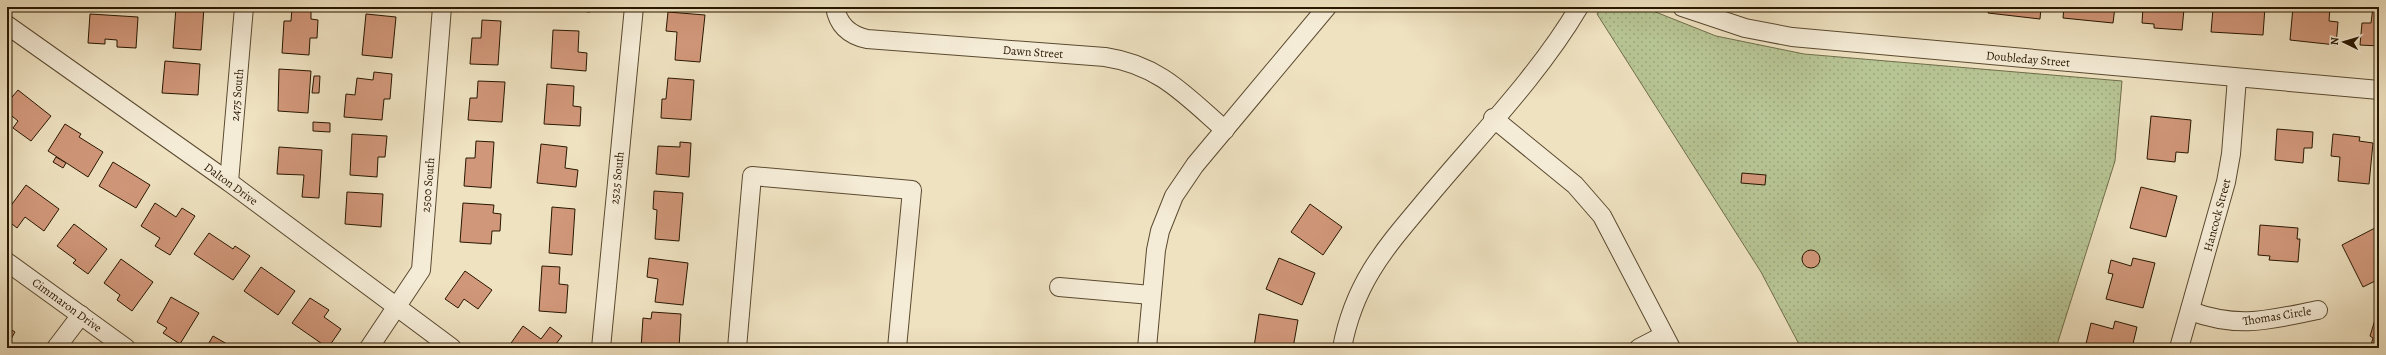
<svg xmlns="http://www.w3.org/2000/svg" width="2386" height="355" font-family="Alegreya,serif">
	<style>
		.park { fill: url(#park-dots); stroke: #706e4a }
		.building { fill: #d1977a; stroke: #281700 }
		.lines { fill: none; stroke-linecap: round; stroke-linejoin: round }
		.minor-casing { stroke: #5a4a30; stroke-width: 20 }
		.minor { stroke: #f5ecd7; stroke-width: 18 }
		.labels { text-anchor: middle; stroke-width: 3; stroke-linejoin: round; paint-order: stroke }
		.street-label { font-size: 12px; fill: #281700; stroke: #f5ecd7 }
	</style>
	<defs>
		<pattern id="park-dots" width="8" height="8" patternUnits="userSpaceOnUse"><rect width="8" height="8" fill="#b7c494"/><path d="M2 2h.1M6 6h.1" fill="none" stroke="#9da87e" stroke-width="1.8" stroke-linecap="round"/></pattern>
	</defs>
	<rect width="100%" height="100%" fill="#efe2c1"/>
	<filter id="stains"><feTurbulence type="fractalNoise" baseFrequency=".005" numOctaves="4"/><feColorMatrix values="0 0 0 0 .2 0 0 0 0 .09 0 0 0 0 .02 0 0 0 .5 -.17"/></filter>
	<radialGradient id="worn" r=".72"><stop offset=".6" stop-color="#630" stop-opacity="0"/><stop offset="1" stop-color="#630" stop-opacity=".3"/></radialGradient>
	<polygon class="park" points="1602,7 1643,7 1716,36 1804,54 2122,81 2115,161 2056,348 1801,348 1761,272 1597,14"/>
	<g class="building">
		<polygon points="149,7 168,7 168,10"/>
		<polygon points="176,7 204,7 201,50 173,48"/>
		<polygon points="292,7 311,8 311,19 318,20 317,38 310,38 309,55 282,53 284,21 291,21"/>
		<polygon points="560,7 590,7 590,12 560,9"/>
		<polygon points="1938,7 1967,7 1966,11 1937,9"/>
		<polygon points="1989,7 2041,7 2040,19 1988,13"/>
		<polygon points="2064,7 2115,7 2113,23 2063,18"/>
		<polygon points="2143,7 2184,9 2182,30 2154,28 2154,24 2142,23"/>
		<polygon points="2222,7 2265,7 2263,35 2211,32 2213,9 2222,10"/>
		<polygon points="2293,7 2330,7 2329,21 2338,22 2336,45 2290,40"/>
		<polygon points="2373,7 2379,7 2379,46 2360,45 2362,23 2371,23"/>
		<polygon points="668,12 705,15 700,62 675,60 677,32 666,31"/>
		<polygon points="90,14 138,17 136,48 117,47 117,40 105,39 105,44 88,43"/>
		<polygon points="366,14 396,17 392,58 362,55"/>
		<polygon points="482,20 501,21 498,65 470,64 472,38 481,38"/>
		<polygon points="553,30 579,31 578,52 587,53 586,71 551,68"/>
		<polygon points="165,61 200,64 198,95 162,93"/>
		<polygon points="279,69 311,71 308,113 278,111"/>
		<polygon points="374,72 392,74 390,99 384,99 382,120 344,117 346,94 355,95 357,78 373,80"/>
		<polygon points="314,76 320,76 319,93 312,93"/>
		<polygon points="668,78 694,80 691,120 661,118 662,99 666,99"/>
		<polygon points="478,81 505,82 502,122 468,120 470,98 477,98"/>
		<polygon points="547,84 574,86 573,106 581,107 580,126 544,124"/>
		<polygon points="18,90 51,116 31,141 13,128 18,121 7,112 7,103"/>
		<polygon points="2151,116 2191,120 2188,153 2176,152 2175,162 2147,159"/>
		<polygon points="313,122 330,123 330,132 313,131"/>
		<polygon points="65,124 81,134 79,137 103,152 88,177 48,151"/>
		<polygon points="2277,129 2313,132 2312,148 2304,148 2303,163 2275,160"/>
		<polygon points="352,134 387,136 385,157 378,157 377,177 350,175"/>
		<polygon points="2333,134 2360,137 2359,141 2373,143 2369,184 2338,181 2340,157 2331,156"/>
		<polygon points="476,141 494,142 491,188 464,186 466,158 475,158"/>
		<polygon points="680,142 691,143 689,177 656,174 658,146 680,147"/>
		<polygon points="541,144 567,147 565,168 578,170 576,187 537,183"/>
		<polygon points="279,147 322,150 319,198 302,197 304,175 277,174"/>
		<polygon points="56,157 66,163 63,168 53,162"/>
		<polygon points="113,162 150,185 136,208 99,186"/>
		<polygon points="1742,173 1766,175 1765,185 1741,183"/>
		<polygon points="26,185 59,209 44,231 25,217 17,228 7,220 7,211"/>
		<polygon points="2141,187 2177,196 2166,237 2130,228"/>
		<polygon points="654,191 683,193 679,241 655,239 657,210 653,209"/>
		<polygon points="347,192 383,194 381,227 345,224"/>
		<polygon points="155,203 176,217 182,208 195,216 170,255 155,246 160,238 141,226"/>
		<polygon points="463,203 494,205 493,213 501,214 500,231 492,231 491,244 460,242"/>
		<polygon points="1310,204 1342,227 1323,255 1291,232"/>
		<polygon points="552,207 575,209 572,255 549,253"/>
		<polygon points="74,224 107,249 88,274 73,263 76,260 57,246"/>
		<polygon points="2260,225 2298,228 2297,239 2300,239 2298,262 2269,260 2270,256 2258,255"/>
		<polygon points="2375,228 2379,235 2379,279 2363,287 2342,245"/>
		<polygon points="209,233 233,249 235,246 250,256 233,280 194,254"/>
		<circle cx="1811" cy="259" r="9"/>
		<polygon points="649,258 688,263 683,305 655,302 658,279 647,277"/>
		<polygon points="1279,258 1315,273 1302,305 1266,289"/>
		<polygon points="2133,258 2155,263 2143,308 2106,299 2113,274 2108,273 2111,260 2131,266"/>
		<polygon points="121,259 153,282 132,311 117,300 120,295 104,283"/>
		<polygon points="542,266 560,267 559,284 568,285 566,313 539,311"/>
		<polygon points="261,267 295,291 278,315 244,291"/>
		<polygon points="465,271 492,290 478,309 464,299 458,308 445,299"/>
		<polygon points="171,297 199,313 180,344 163,333 167,328 157,322"/>
		<polygon points="310,298 329,310 324,317 341,329 328,348 292,323"/>
		<polygon points="2378,310 2379,348 2370,348 2373,338 2370,336"/>
		<polygon points="652,312 681,314 679,348 641,348 643,318 651,319"/>
		<polygon points="1259,314 1298,320 1293,348 1254,347"/>
		<polygon points="2115,321 2137,327 2132,348 2085,348 2091,323 2113,329"/>
		<polygon points="523,326 541,339 550,327 562,336 553,348 512,348 509,346"/>
		<polygon points="7,327 15,332 7,346"/>
		<polygon points="213,336 234,348 206,348"/>
	</g>
	<g class="lines">
		<g class="minor-casing">
			<g id="minor">
				<path d="M835,7C838,25 849,35 867,39L1105,57C1159,65 1185,95 1225,130"/>
				<polyline points="1682,7 1745,28 1792,37 2379,90"/>
				<polyline points="7,25 229,182 452,348"/>
				<polyline points="1493,118 1575,185 1602,216 1671,348"/>
				<polyline points="229,182 244,7"/>
				<polyline points="7,262 126,348"/>
				<polyline points="1059,287 1151,295"/>
				<path d="M2190,311C2240,329 2268,320 2318,310"/>
				<polyline points="56,348 81,315"/>
				<polyline points="369,348 421,270 442,7"/>
				<polyline points="601,348 634,7"/>
				<polyline points="737,348 752,176 912,190 897,348"/>
				<polyline points="1147,348 1156,250 1160,231 1174,196 1195,165 1327,7"/>
				<path d="M1342,348C1355,278 1390,243 1434,190C1483,132 1540,73 1579,7"/>
				<polyline points="1639,348 1664,335"/>
				<polyline points="2179,348 2226,182 2231,154 2237,78"/>
			</g>
		</g>
		<use href="#minor" class="minor"/>
	</g>
	<g class="labels">
		<g class="street-label">
			<text transform="translate(1033 52) rotate(4)" y="4">Dawn Street</text>
			<text transform="translate(2028 59) rotate(5)" y="4">Doubleday Street</text>
			<text transform="translate(237 95) rotate(-85)" y="4">2475 South</text>
			<text transform="translate(617 178) rotate(-84)" y="4">2525 South</text>
			<text transform="translate(231 184) rotate(36)" y="4">Dalton Drive</text>
			<text transform="translate(428 185) rotate(-85)" y="4">2500 South</text>
			<text transform="translate(2217 215) rotate(-75)" y="4">Hancock Street</text>
			<text transform="translate(67 305) rotate(36)" y="4">Cimmaron Drive</text>
			<text transform="translate(2277 316) rotate(-9)" y="4">Thomas Circle</text>
		</g>
	</g>
	<rect width="2386" height="355" fill="none" stroke="#efe2c1" stroke-width="24"/>
	<rect x="8" y="8" width="2370" height="339" fill="none" stroke="#281700" stroke-width="2"/>
	<rect x="12" y="12" width="2362" height="331" fill="none" stroke="#281700"/>
	<g transform="translate(2344 42) rotate(275)" stroke="#f5ecd7" stroke-width="3" paint-order="stroke">
	<path d="M0-3L7 15L0 10L-7 15Z" fill="#281700"/>
	<text y="-6" font-size="11" font-weight="bold" text-anchor="middle" fill="#281700">N</text>
	</g>
	<rect width="100%" height="100%" filter="url(#stains)"/>
	<rect width="100%" height="100%" fill="url(#worn)"/>
</svg>
